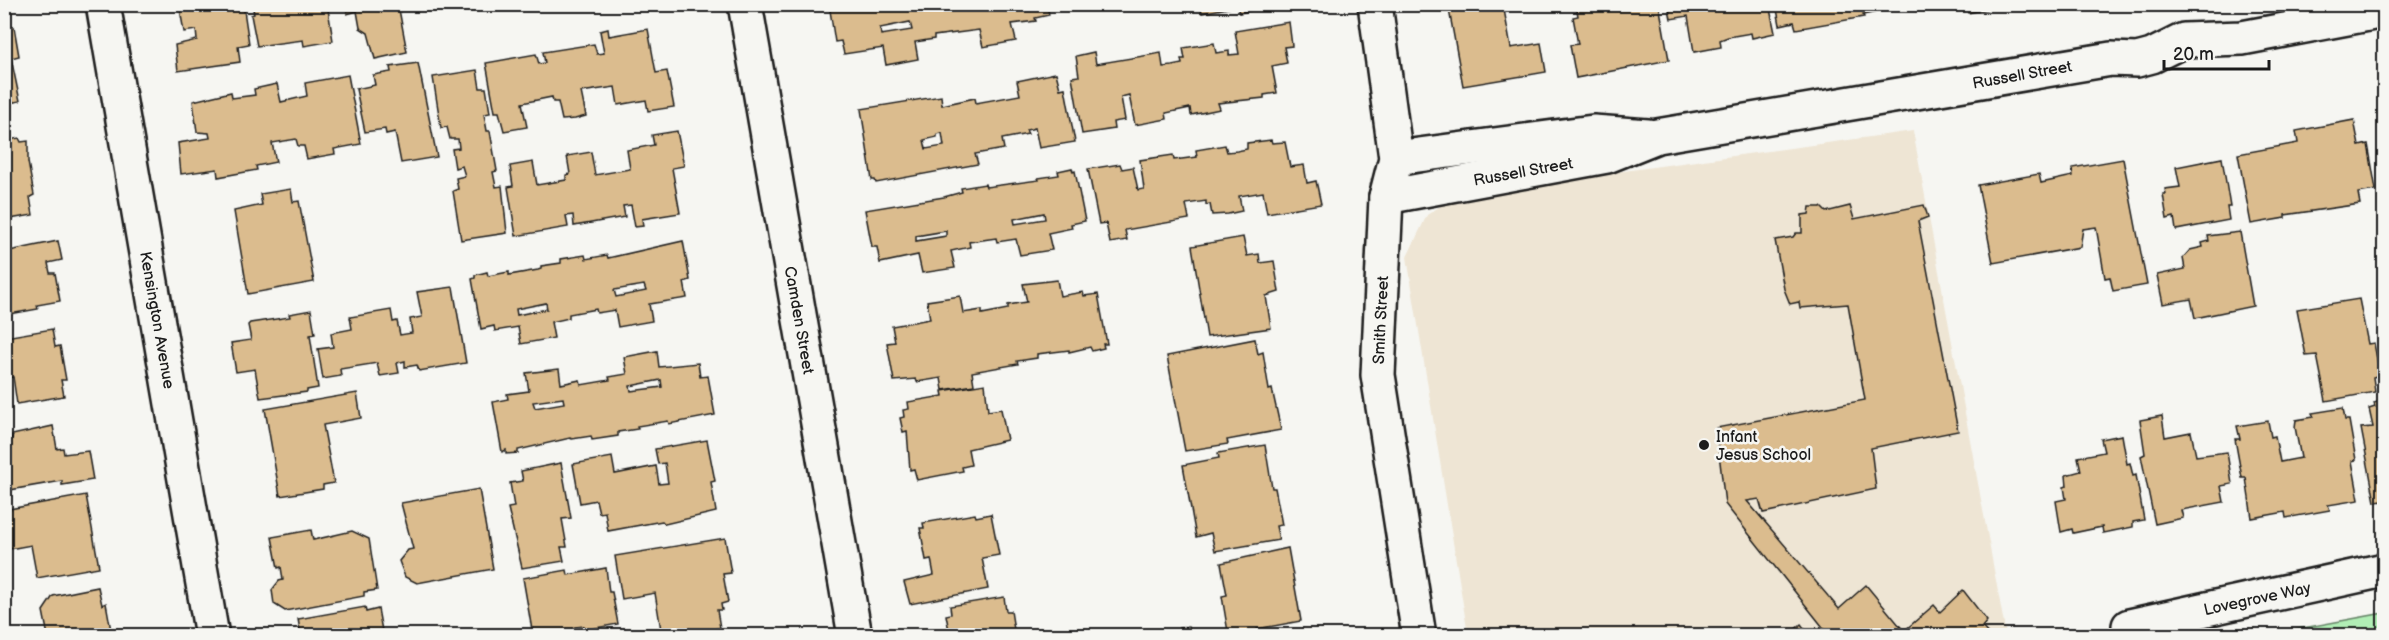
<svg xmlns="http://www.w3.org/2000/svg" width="2389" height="640" font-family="'Balsamiq Sans',sans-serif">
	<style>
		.built { fill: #eee5d4 }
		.green { fill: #b1eeb5; stroke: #668568; stroke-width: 1.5 }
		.building { fill: #dbbc8e; stroke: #1c1c1c; stroke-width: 1.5; fill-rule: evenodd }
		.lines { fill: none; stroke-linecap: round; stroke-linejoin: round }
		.minor-casing { stroke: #1c1c1c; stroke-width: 38 }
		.minor { stroke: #f6f6f2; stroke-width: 33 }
		.poi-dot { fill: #1c1c1c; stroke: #f6f6f2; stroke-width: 2 }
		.labels { text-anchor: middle; stroke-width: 5; stroke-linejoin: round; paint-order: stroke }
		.street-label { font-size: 16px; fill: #1c1c1c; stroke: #f6f6f2 }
		.poi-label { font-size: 16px; fill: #1c1c1c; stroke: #f6f6f2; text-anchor: start }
	</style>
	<rect width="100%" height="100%" fill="#f6f6f2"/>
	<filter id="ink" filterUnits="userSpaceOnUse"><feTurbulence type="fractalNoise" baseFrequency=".0167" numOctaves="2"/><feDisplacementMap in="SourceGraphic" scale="12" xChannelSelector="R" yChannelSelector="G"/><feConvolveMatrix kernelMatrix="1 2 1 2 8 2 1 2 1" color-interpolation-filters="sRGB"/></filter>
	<g filter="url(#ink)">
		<polygon class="built" points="1913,131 2006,635 1468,635 1407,257 1427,215 1458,194"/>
		<polygon class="green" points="2384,613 2384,635 2266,635"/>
		<g class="building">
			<polygon points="179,4 243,4 249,44 238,46 240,62 178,71 175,45 197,40 196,30 184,32"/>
			<polygon points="252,4 332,4 332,9 328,9 333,41 304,46 303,40 257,46 251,15 254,14"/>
			<polygon points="346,4 398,4 407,52 375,59 368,33 360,28 357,11 347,14"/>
			<path d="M829,4H1047L1049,15L1035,18L1036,21L1012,24L1016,41L983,47L979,30L934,36V39L915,42L918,59L886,65L883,48L844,54L841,41L835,42ZM910,22L912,30L881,35L880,28Z"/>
			<polygon points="1200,4 1266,4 1267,7 1239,13 1237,6 1202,13"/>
			<polygon points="1448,4 1503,4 1511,48 1541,43 1546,72 1463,86"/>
			<polygon points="1659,4 1669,60 1576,78 1570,45 1578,44 1573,17 1578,16 1576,5"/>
			<polygon points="1668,4 1769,4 1775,33 1752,38 1751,33 1728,37 1720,40 1721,47 1694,52 1688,16 1671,19"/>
			<polygon points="1776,4 1881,4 1882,11 1863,15 1864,17 1796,29 1794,22 1780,25"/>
			<polygon points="1966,4 1988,4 1989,9 1968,13"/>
			<polygon points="1289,22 1292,46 1284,47 1287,63 1272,66 1277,93 1264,95 1264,98 1218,103 1220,109 1191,115 1190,108 1166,113 1167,119 1135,125 1129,95 1121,97 1125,120 1113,122 1114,129 1082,134 1072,77 1079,76 1076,56 1094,52 1096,64 1161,53 1163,67 1172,66 1182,64 1181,59 1185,59 1183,48 1214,43 1216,53 1229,51 1229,55 1239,54 1235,31"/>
			<polygon points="14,27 19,56 11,58 20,101 4,104 4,29"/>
			<polygon points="608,29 609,36 648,29 656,73 667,71 674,107 648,111 646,100 618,105 615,87 581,92 586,116 575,119 562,120 558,102 553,102 552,97 522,103 527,127 504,131 499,112 495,112 486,63 536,54 539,64 545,63 543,52 594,44 597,54 604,53 600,31"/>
			<polygon points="418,63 437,157 401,163 395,132 386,134 385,129 365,132 356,89 375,85 373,75 391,72 390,67"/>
			<polygon points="477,70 480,88 486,88 490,113 484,114 487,131 490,131 497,171 493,172 496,187 502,186 507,233 461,240 453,191 458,189 456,178 465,176 462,166 455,168 452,149 459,148 458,139 450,139 447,127 441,128 433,77"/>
			<path d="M1056,73L1060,89L1065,88L1075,142L1039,148L1035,128L1031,129L1026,130L1028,134L1002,139L1004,149L975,154L978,164L876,183L875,180H872L861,109L941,96L942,105L975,98L976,103L1020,95L1017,81ZM942,133L944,146L926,149L924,140L937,137V134Z"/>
			<polygon points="348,75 361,144 334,149 335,154 307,159 304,146 298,146 296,139 272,143 276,162 256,166 257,170 218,177 217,169 181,174 178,143 210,138 209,133 197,132 193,101 231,92 232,98 255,95 254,89 277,84 281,102 307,96 305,83"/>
			<polygon points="2354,120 2359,146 2368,144 2376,190 2358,193 2360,204 2285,215 2285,218 2251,224 2238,154 2298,143 2296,131"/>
			<polygon points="677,131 684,166 672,168 680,213 642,219 643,226 635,227 631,205 623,206 625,217 574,226 573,215 566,216 568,227 516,236 508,187 513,186 510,166 533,162 537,185 566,180 566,175 570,174 567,156 591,152 595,175 630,169 627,150 654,145 652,135"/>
			<polygon points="19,138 21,142 28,141 28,162 34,195 30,197 33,215 4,220 4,141"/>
			<polygon points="1271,140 1272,143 1285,142 1290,167 1304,165 1307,183 1316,181 1321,204 1267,213 1263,192 1239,196 1242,211 1228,214 1212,215 1210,204 1206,205 1206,201 1186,204 1189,219 1125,230 1127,240 1110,243 1106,223 1099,224 1088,169 1120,164 1122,169 1133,167 1138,190 1144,189 1140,160 1173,155 1174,160 1197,157 1196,150 1225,145 1227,152 1237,151 1247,149 1247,143"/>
			<polygon points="2222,158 2230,207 2227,207 2229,220 2176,230 2174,217 2167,219 2163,194 2166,194 2165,189 2180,187 2176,167"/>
			<polygon points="2123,159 2147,285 2113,291 2110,277 2105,278 2096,227 2083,229 2080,247 1993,263 1978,185 2039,174 2041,183 2073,176 2072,168"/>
			<path d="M1072,168L1073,172L1075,171L1085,221L1071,224L1072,228L1048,233L1052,250L1020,255L1016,239L997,242L996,238L969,242L970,247L951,251L955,268L922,273L918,255L880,263L877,247H872L865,210L944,197L962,192L961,188L985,184L986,187L1039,180L1038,178L1059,175L1058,171ZM1044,213L1045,219L1015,224L1014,219ZM946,231V236L916,241V236Z"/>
			<polygon points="291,189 293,202 299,201 314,282 248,294 234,211 262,205 260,194"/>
			<polygon points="1924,205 1928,217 1918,221 1958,431 1871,448 1876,489 1763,513 1759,499 1747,501 1839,609 1866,585 1904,631 1934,605 1940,612 1963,590 1987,621 1982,627 1990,636 1830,636 1725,504 1716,428 1865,400 1848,304 1800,308 1799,302 1790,304 1784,289 1775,240 1793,237 1796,233 1802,233 1802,215 1809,214 1810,207 1821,207 1826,212 1850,206 1854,219"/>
			<polygon points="2240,232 2253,306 2195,318 2191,299 2163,304 2157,275 2185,269 2183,258 2190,250 2203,247 2202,243 2209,241 2208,236"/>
			<polygon points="1243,237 1247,256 1259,254 1260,263 1274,261 1279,292 1266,296 1271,328 1207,337 1192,246"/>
			<polygon points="58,241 62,260 48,263 50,273 55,273 60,301 37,305 38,309 4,315 4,252"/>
			<path d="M683,241L690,280L684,282L687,298L649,304L652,321L618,327L615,310L597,313L596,309L569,314V318L551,322L554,338L521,344L518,327L495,331L494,326L481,329L472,279L475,278V275L487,272L488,276L509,272V275L538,270L541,269V266L561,263V259L585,255L586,259L607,255L608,258ZM644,285L646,291L616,297L614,290ZM546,303L547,309L517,315L516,309Z"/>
			<polygon points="1057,280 1060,296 1083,292 1084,296 1098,294 1107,344 1103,344 1104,348 1092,351 1090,347 1069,352 1069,350 1037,354 1037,358 1017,361 1018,364 972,372 974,385 943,390 941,378 917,382 916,379 894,381 887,343 895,342 892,326 930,319 927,301 960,296 963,313 982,310 982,314 1008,309 1008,305 1027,302 1023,284"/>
			<polygon points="453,287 466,363 419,371 417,365 405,367 405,361 397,363 399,373 380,376 377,363 340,369 341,376 323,379 318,349 333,347 331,333 352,329 350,317 391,310 393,322 397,321 400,335 412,333 410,319 422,317 417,292"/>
			<polygon points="2359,299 2368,344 2374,343 2380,375 2373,377 2375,392 2326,401 2317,355 2306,356 2297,309"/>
			<polygon points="311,310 315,334 310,335 318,388 307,390 307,392 260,398 255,369 236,372 231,343 251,340 248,325 250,323 290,317 289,314"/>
			<polygon points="52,329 55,347 60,346 66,380 61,380 64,396 17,404 13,377 6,378 4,361 9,360 5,337"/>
			<polygon points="1255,339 1258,354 1263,352 1269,390 1272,389 1281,430 1227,440 1228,444 1185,451 1167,356"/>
			<path d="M657,351L659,367L698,363L700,377L708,376L715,415L669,424L668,421L637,426L638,429L618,432V436L592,440L591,436L572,439L570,438L518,450V453L506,454V450L502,452L493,402L508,399L507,394L529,391L526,373L559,369L561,384L580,380L581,385L610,380L609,377L627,374L624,357ZM661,380L662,387L631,391L630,386ZM563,398L564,403L535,408L533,402Z"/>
			<polygon points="985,384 988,411 1001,409 1007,440 968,449 971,465 962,467 963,471 917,480 914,469 910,470 907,431 903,432 900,418 904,417 903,410 909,409 908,402 943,396 942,391"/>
			<polygon points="357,393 361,418 323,425 334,483 323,485 323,489 280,496 265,409"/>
			<polygon points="2384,400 2384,501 2375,502 2361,428 2373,427 2369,409 2375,407 2374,403"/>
			<polygon points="2343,408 2345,420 2349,420 2356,460 2352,461 2359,500 2328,505 2330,510 2286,518 2285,512 2252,518 2246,478 2242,478 2235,439 2240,439 2237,426 2268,421 2271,437 2275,436 2280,462 2301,458 2295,427 2296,420 2314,417 2312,413"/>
			<polygon points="2162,416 2165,437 2191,432 2196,456 2227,452 2232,484 2221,486 2224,502 2181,510 2183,518 2155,524 2141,456 2145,454 2140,420"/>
			<polygon points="53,426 57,449 63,448 64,454 88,451 93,480 62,485 62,481 4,491 4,439 12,438 12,435"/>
			<polygon points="2122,435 2127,464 2130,463 2133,476 2136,475 2144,520 2133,522 2133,527 2103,533 2102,527 2073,533 2072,529 2061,532 2056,501 2066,499 2064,487 2067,486 2066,475 2081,471 2078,457 2104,452 2101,439"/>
			<polygon points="707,440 715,481 711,482 716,512 665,524 662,521 608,531 605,512 599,513 596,500 580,503 573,464 612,457 615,474 656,466 659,484 668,483 665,463 658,464 655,449"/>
			<polygon points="1265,445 1272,488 1275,488 1282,525 1276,526 1279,540 1215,551 1211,533 1196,537 1183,465 1219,458 1218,453"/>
			<polygon points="561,463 571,518 562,519 567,547 561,547 564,561 522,568 508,508 514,507 510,483 523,481 521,471"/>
			<polygon points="479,489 493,569 417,583 405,577 399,561 408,550 413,549 401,503"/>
			<polygon points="86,495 99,567 37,578 31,545 4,550 4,510"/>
			<polygon points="975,514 976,517 991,514 999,555 982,558 988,589 910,604 904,582 934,575 931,559 926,560 920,528 924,528 923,523"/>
			<polygon points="311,530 313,540 352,531 369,539 377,590 364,592 364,596 285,611 274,604 272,590 279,581 283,580 281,567 278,568 272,537"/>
			<polygon points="725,538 731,573 723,574 728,602 721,604 722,610 717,610 720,628 662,636 655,593 622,599 615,556"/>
			<polygon points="1288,548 1301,621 1257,629 1257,631 1235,636 1180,636 1179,628 1189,627 1192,634 1203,633 1203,635 1228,632 1222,596 1227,595 1221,563"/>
			<polygon points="606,568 609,592 612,592 618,624 585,630 584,626 575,627 582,633 580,636 533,636 523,578 567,570 568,575"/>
			<polygon points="98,587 102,605 106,603 112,636 48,636 43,611 53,596"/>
			<polygon points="1004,597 1006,611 1011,611 1015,636 950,636 946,615 951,614 950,606"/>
			<polygon points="365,607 366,612 378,609 383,636 301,636 298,619"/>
			<polygon points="1801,624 1810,636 1788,636"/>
		</g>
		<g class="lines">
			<g class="minor-casing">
				<g id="minor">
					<polyline points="103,4 212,636"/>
					<polyline points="745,4 855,636"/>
					<polyline points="1375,4 1396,158 1386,197 1378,375 1419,636"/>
					<polyline points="1396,158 1593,132 1648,136"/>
					<polyline points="1386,197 1607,156 1657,136 2111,59 2137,60 2152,56 2184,40 2242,38 2384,11"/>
					<polyline points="2129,626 2384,570"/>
				</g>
			</g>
			<use href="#minor" class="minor"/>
		</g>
	</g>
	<circle class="poi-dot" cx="1704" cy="445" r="6"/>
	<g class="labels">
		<g class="street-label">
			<text transform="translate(2022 74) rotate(-10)" y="6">Russell Street</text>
			<text transform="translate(1523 171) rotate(-10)" y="6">Russell Street</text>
			<text transform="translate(158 320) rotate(80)" y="6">Kensington Avenue</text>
			<text transform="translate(800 320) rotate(80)" y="6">Camden Street</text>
			<text transform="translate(1380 320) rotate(-87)" y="6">Smith Street</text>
			<text transform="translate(2257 598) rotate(-12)" y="6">Lovegrove Way</text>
		</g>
		<g class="poi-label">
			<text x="1716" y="442">Infant<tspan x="1716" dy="18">Jesus School</tspan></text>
		</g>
	</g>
	<rect width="2389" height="640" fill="none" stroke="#f6f6f2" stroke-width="24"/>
	<rect x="12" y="12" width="2365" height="616" fill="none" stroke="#1c1c1c" stroke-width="2" filter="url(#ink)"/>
	<path d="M2164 60v9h105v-9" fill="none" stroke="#1c1c1c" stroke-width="3"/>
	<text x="2173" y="60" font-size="18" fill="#1c1c1c" stroke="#f6f6f2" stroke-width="4.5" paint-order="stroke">20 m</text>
</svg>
